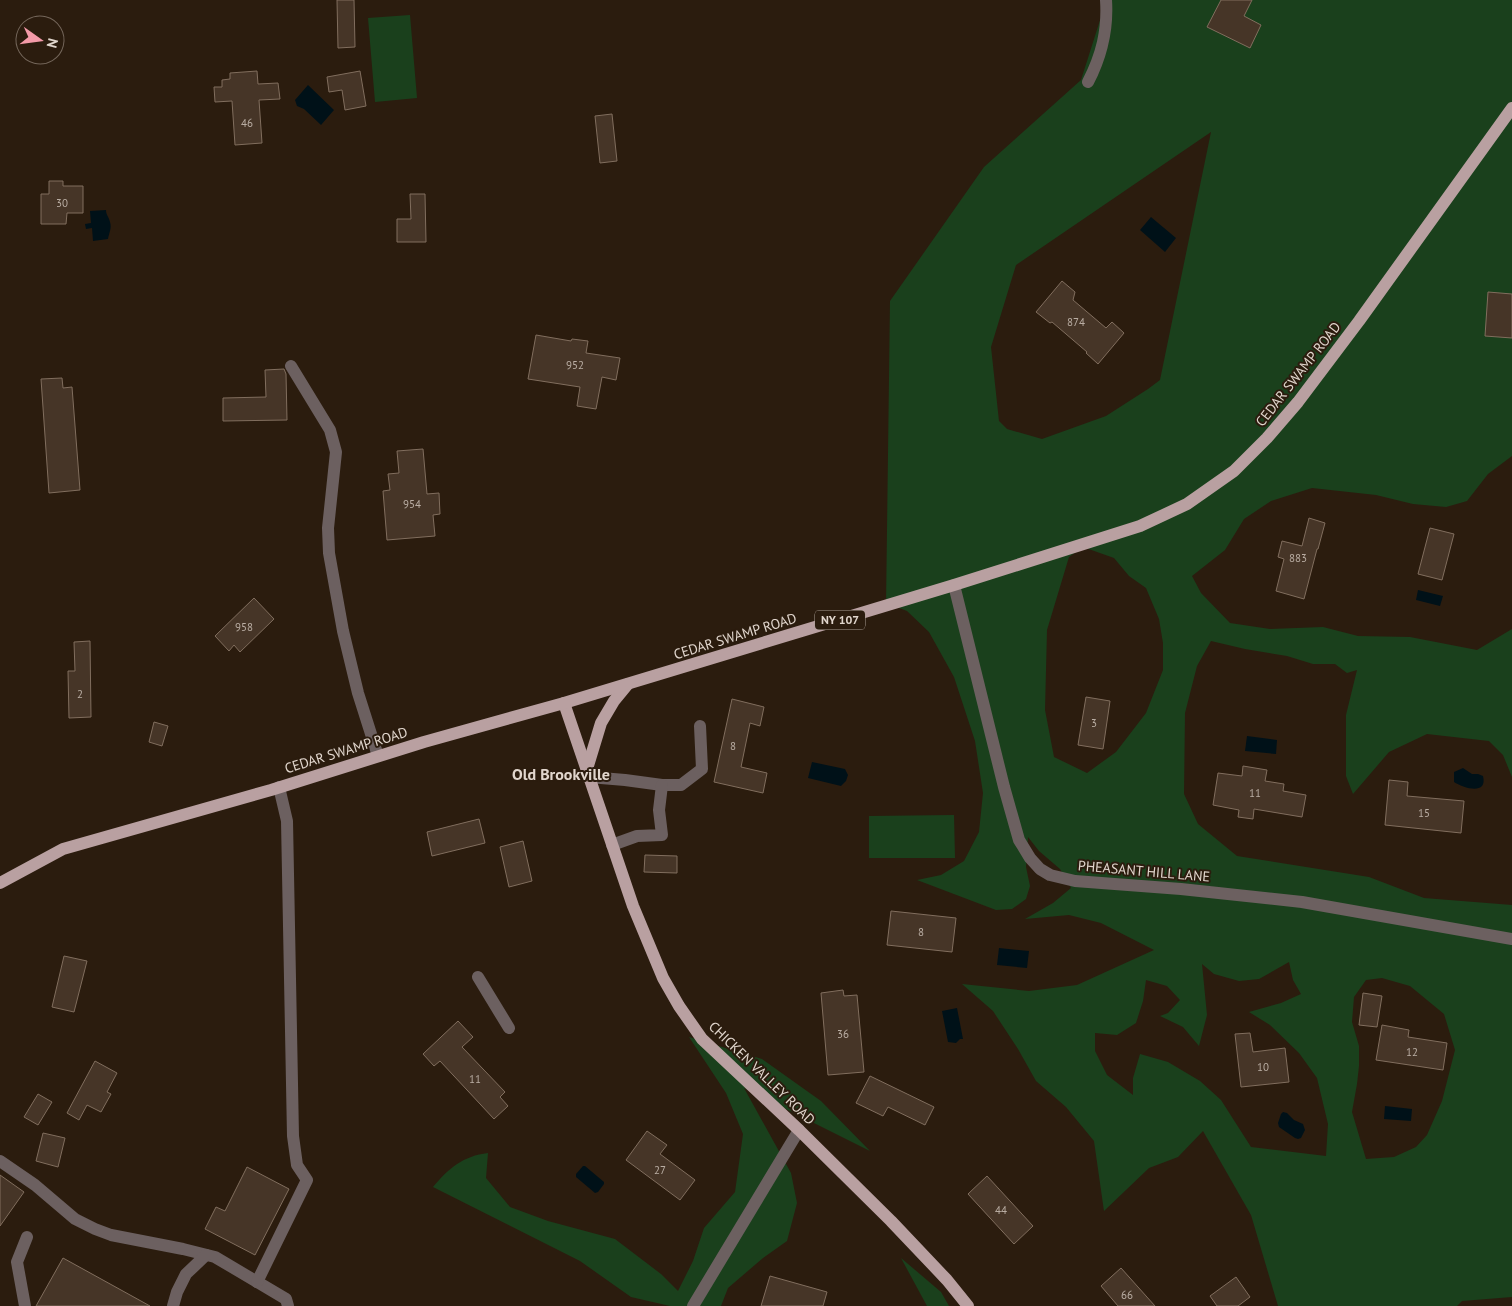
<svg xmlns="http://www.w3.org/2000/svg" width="1512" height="1306" font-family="'PT Sans',sans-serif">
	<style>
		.green { fill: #1a401c; fill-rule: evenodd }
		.water { fill: #001118 }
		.building { fill: #463527; stroke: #816e5e }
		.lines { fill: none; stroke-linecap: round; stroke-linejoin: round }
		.minor { stroke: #6c6060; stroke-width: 12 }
		.major { stroke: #b9a0a1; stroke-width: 12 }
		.labels { text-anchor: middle; stroke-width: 4; stroke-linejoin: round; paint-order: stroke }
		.number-label { font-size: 11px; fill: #baaea4 }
		.shield { fill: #2b1c0e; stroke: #aa9e94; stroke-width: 1 }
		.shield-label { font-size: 12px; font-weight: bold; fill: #e1d6cd }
		.street-label { font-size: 14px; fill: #e1d6cd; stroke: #2b1c0e }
		.quarter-label { font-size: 16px; font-weight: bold; fill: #e1d6cd; stroke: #2b1c0e }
	</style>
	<rect width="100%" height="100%" fill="#2b1c0e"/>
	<g class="green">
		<path d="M1101,0H1512V456L1488,474L1467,501L1446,507L1413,504L1376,495L1312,488L1271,501L1244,519L1225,550L1192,576L1201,593L1230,623L1270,629L1323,627L1358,636L1410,637L1477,650L1512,629V777L1503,755L1489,741L1427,734L1389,752L1353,794L1346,776V715L1357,670L1347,673L1335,664H1313L1287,656L1245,649L1211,641L1197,666L1185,713L1184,794L1198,824L1237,856L1369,877L1424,898L1512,905V1297L1462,1301L1457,1306H1278L1251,1215L1203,1131L1178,1157L1149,1168L1104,1211L1094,1141L1066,1107L1036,1081L1018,1049L993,1011L962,984L1029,991L1077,985L1154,950L1101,923L1069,915L1025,919L1053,903L1071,888L1060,869L1039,851L1028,837L1026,867L1030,886L1026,899L1012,909L996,910L917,880L941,875L964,861L979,832L983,793L975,741L954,677L929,632L907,611L894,606L1197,503L1267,438L1187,504L886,606L890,301L984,167L1081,80L1102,14ZM1211,132L1160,380L1148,389L1106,416L1042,439L1007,429L999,421L991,347L1016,265ZM1083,547L1114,558L1129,576L1146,588L1159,619L1163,643V670L1146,713L1116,752L1087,773L1054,757L1045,710L1047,630L1069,557ZM1289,962L1293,980L1301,994L1281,1003L1249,1012L1270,1025L1299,1053L1317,1078L1328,1124L1326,1156L1251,1147L1221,1100L1200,1081L1168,1062L1140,1054L1133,1078V1095L1107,1075L1095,1051V1033L1117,1035L1136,1023L1143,1001L1146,980L1167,986L1180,1000L1168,1013L1160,1016L1183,1027L1199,1046L1207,1015L1202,964L1214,974L1239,981L1259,979ZM1382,978L1410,986L1444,1014L1455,1050L1442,1101L1427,1135L1416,1147L1394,1157L1366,1159L1352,1112L1357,1084L1359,1066V1046L1352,1022L1354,997L1366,980Z"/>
		<polygon points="410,15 417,98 375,102 368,18"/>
		<polygon points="954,815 955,858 869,858 869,816"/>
		<path d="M689,1037L762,1059L821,1101L870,1151L744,1088L791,1173L797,1203L787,1241L763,1258L728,1288L721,1306H670L631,1297L580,1261L433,1187C449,1168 463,1156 488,1153L486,1178L510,1207L548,1221L615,1239L661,1274L678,1291L693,1261L704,1228L735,1192L743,1134L726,1093Z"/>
		<polygon points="901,1258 941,1292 949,1306 927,1306"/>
	</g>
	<g class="water">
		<polygon points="308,85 334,110 321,125 304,109 297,106 295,100"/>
		<path d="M106,210C106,215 109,217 110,222C112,228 109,233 108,239L93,241L92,228L86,229L85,224L91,223L90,211Z"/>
		<polygon points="1151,217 1176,238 1165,252 1140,230"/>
		<polygon points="1418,590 1443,596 1440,606 1416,600"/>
		<polygon points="1247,736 1277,740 1276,754 1245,751"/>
		<polygon points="812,762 845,769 848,775 846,781 841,786 808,778"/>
		<path d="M1463,768L1472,774H1478L1483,776C1488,796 1463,788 1454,782V772Z"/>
		<polygon points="999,948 1029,951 1027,968 997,965"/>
		<polygon points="957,1008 963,1039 960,1039 956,1043 948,1042 942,1011"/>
		<polygon points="1385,1106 1412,1109 1411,1121 1384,1119"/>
		<polygon points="1283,1112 1287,1113 1294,1120 1303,1124 1305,1130 1301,1138 1298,1139 1295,1138 1279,1127 1278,1123 1281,1114"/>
		<polygon points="583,1166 585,1166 604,1182 604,1184 598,1192 595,1193 576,1177 576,1174"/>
	</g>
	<g class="building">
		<polygon points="337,0 354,0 355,47 338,48"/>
		<polygon points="1221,0 1252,0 1244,16 1261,25 1250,48 1207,27"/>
		<polygon points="257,71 258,84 278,83 280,99 259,100 262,143 235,145 232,101 215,102 214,87 222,87 222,80 230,79 230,73"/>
		<polygon points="360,71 366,106 345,110 342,90 329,92 327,77"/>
		<polygon points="612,114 617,161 600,163 595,116"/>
		<polygon points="49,181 63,181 63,186 83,186 83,213 67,213 66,224 41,224 41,194 49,194"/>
		<polygon points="410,194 425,194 426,242 397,242 397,219 411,219"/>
		<polygon points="1062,281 1075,292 1073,300 1106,328 1112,322 1124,333 1098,364 1086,353 1087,352 1052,322 1050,323 1036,312"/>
		<polygon points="1488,292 1512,294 1512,338 1485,336"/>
		<polygon points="536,335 571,341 572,339 588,341 586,353 620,358 616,380 602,377 596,409 577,406 580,387 528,379"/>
		<polygon points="284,369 286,374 287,420 223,421 223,398 266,397 265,370"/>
		<polygon points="62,378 63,388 72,387 80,490 49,493 41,379"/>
		<polygon points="423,449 427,494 439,493 440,514 433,515 435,536 387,540 383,491 390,490 388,474 399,473 397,451"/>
		<polygon points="1309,518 1325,523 1318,549 1317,549 1304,599 1276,591 1284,559 1278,557 1282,541 1302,546"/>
		<polygon points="1430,528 1454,534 1442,580 1418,574"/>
		<polygon points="254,598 274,619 240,652 234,645 229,651 215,636"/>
		<polygon points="90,641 91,717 69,718 68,671 75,671 74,642"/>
		<polygon points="1086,697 1110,701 1103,749 1078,745"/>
		<polygon points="732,699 764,707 760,726 750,723 741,767 767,773 763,793 714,782"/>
		<polygon points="154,722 168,726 162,746 149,742"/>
		<polygon points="1243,766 1267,770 1265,781 1284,784 1283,791 1306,795 1302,817 1254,809 1253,819 1238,817 1239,810 1213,805 1218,773 1242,776"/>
		<polygon points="1389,780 1408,782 1407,796 1464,801 1461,833 1385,825"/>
		<polygon points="479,819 485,843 432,856 427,832"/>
		<polygon points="523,841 532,881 509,887 500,847"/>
		<polygon points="645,855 677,856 677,873 644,872"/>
		<polygon points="891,911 956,918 952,952 887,945"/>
		<polygon points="64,956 87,961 74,1012 52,1007"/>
		<polygon points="843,990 844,996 857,995 864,1072 828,1075 821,993"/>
		<polygon points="1363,993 1382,996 1377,1027 1359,1025"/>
		<polygon points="458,1021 473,1037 462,1047 505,1092 500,1097 508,1106 494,1119 440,1061 434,1066 423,1054"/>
		<polygon points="1382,1025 1409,1030 1408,1037 1447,1043 1443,1070 1376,1060"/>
		<polygon points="1250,1033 1253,1052 1285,1048 1289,1082 1241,1087 1235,1034"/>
		<polygon points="95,1061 117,1073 107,1092 111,1094 101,1112 87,1105 79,1120 67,1113"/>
		<polygon points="870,1076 934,1107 925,1125 888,1107 883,1116 856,1103"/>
		<polygon points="38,1094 52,1102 38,1125 24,1117"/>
		<polygon points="647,1131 667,1145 660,1154 695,1180 680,1200 626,1160"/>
		<polygon points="43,1133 65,1138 58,1167 36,1161"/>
		<polygon points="247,1167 289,1189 255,1255 205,1229 216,1207 225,1211"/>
		<polygon points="0,1175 24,1192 0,1226"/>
		<polygon points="987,1176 1033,1226 1014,1244 968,1194"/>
		<polygon points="63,1258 150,1306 36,1306"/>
		<polygon points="1121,1268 1155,1306 1118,1306 1101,1286"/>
		<polygon points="770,1276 827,1292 823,1306 761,1306"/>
		<polygon points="1236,1277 1250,1297 1238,1306 1217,1306 1210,1296"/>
	</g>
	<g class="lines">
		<g class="minor">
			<path d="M1088,82C1102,55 1108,30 1106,0"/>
			<polyline points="291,366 330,430 336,452 328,528 329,553 343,631 358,693 378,756"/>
			<polyline points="954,585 1004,787 1019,840 1030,858 1040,869 1050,875 1075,881 1181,889 1302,902 1512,939"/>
			<polyline points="589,777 625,780 662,785 681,785 702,769 700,726"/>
			<polyline points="612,845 637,836 662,835 659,810 662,785"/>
			<polyline points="478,977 509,1028"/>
			<polyline points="0,1161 35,1185 75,1219 95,1229 111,1235 183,1249 215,1257 286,1299 288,1306"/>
			<polyline points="257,1282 307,1180 297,1165 293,1136 287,821 279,787"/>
			<polyline points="25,1306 17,1262 27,1237"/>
			<polyline points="173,1306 177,1292 186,1274 206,1255"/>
			<polyline points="693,1306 799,1130"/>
		</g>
		<g class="major">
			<polyline points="564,703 633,906 663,978 679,1006 702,1039 799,1130 891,1221 947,1280 968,1306"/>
			<polyline points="587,769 601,723 614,701 628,684"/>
			<polyline points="0,883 63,849 271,790 424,742 564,703 954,585 1140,526 1187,504 1234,471 1267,438 1298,402 1359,321 1512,108"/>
		</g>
	</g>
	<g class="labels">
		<g class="number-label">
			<text x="247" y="127">46</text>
			<text x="62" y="207">30</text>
			<text x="1076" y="326">874</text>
			<text x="575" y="369">952</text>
			<text x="412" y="508">954</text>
			<text x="1298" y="562">883</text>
			<text x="244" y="631">958</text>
			<text x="80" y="698">2</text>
			<text x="1094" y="727">3</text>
			<text x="733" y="750">8</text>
			<text x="1255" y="797">11</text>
			<text x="1424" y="817">15</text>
			<text x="921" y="936">8</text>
			<text x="843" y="1038">36</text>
			<text x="1412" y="1056">12</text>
			<text x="1263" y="1071">10</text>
			<text x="475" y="1083">11</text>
			<text x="660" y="1174">27</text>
			<text x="1001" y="1214">44</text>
			<text x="1127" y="1299">66</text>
		</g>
		<rect class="shield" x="815" y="610.5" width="50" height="19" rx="4"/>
		<g class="shield-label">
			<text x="840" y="624">NY 107</text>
		</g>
		<g class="street-label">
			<text transform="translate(1298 374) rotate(-52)" y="5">CEDAR SWAMP ROAD</text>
			<text transform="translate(735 636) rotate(-17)" y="5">CEDAR SWAMP ROAD</text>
			<text transform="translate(346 750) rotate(-17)" y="5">CEDAR SWAMP ROAD</text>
			<text transform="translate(1144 871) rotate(5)" y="5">PHEASANT HILL LANE</text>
			<text transform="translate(762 1073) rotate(44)" y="5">CHICKEN VALLEY ROAD</text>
		</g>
		<g class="quarter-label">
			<text x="561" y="780">Old Brookville</text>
		</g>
	</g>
	<g transform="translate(40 40) rotate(104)"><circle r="24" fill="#2b1c0e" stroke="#74665a"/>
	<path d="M0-4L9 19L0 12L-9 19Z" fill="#f39aa8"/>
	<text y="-8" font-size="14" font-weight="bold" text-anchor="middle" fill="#e1d6cd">N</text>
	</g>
</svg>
